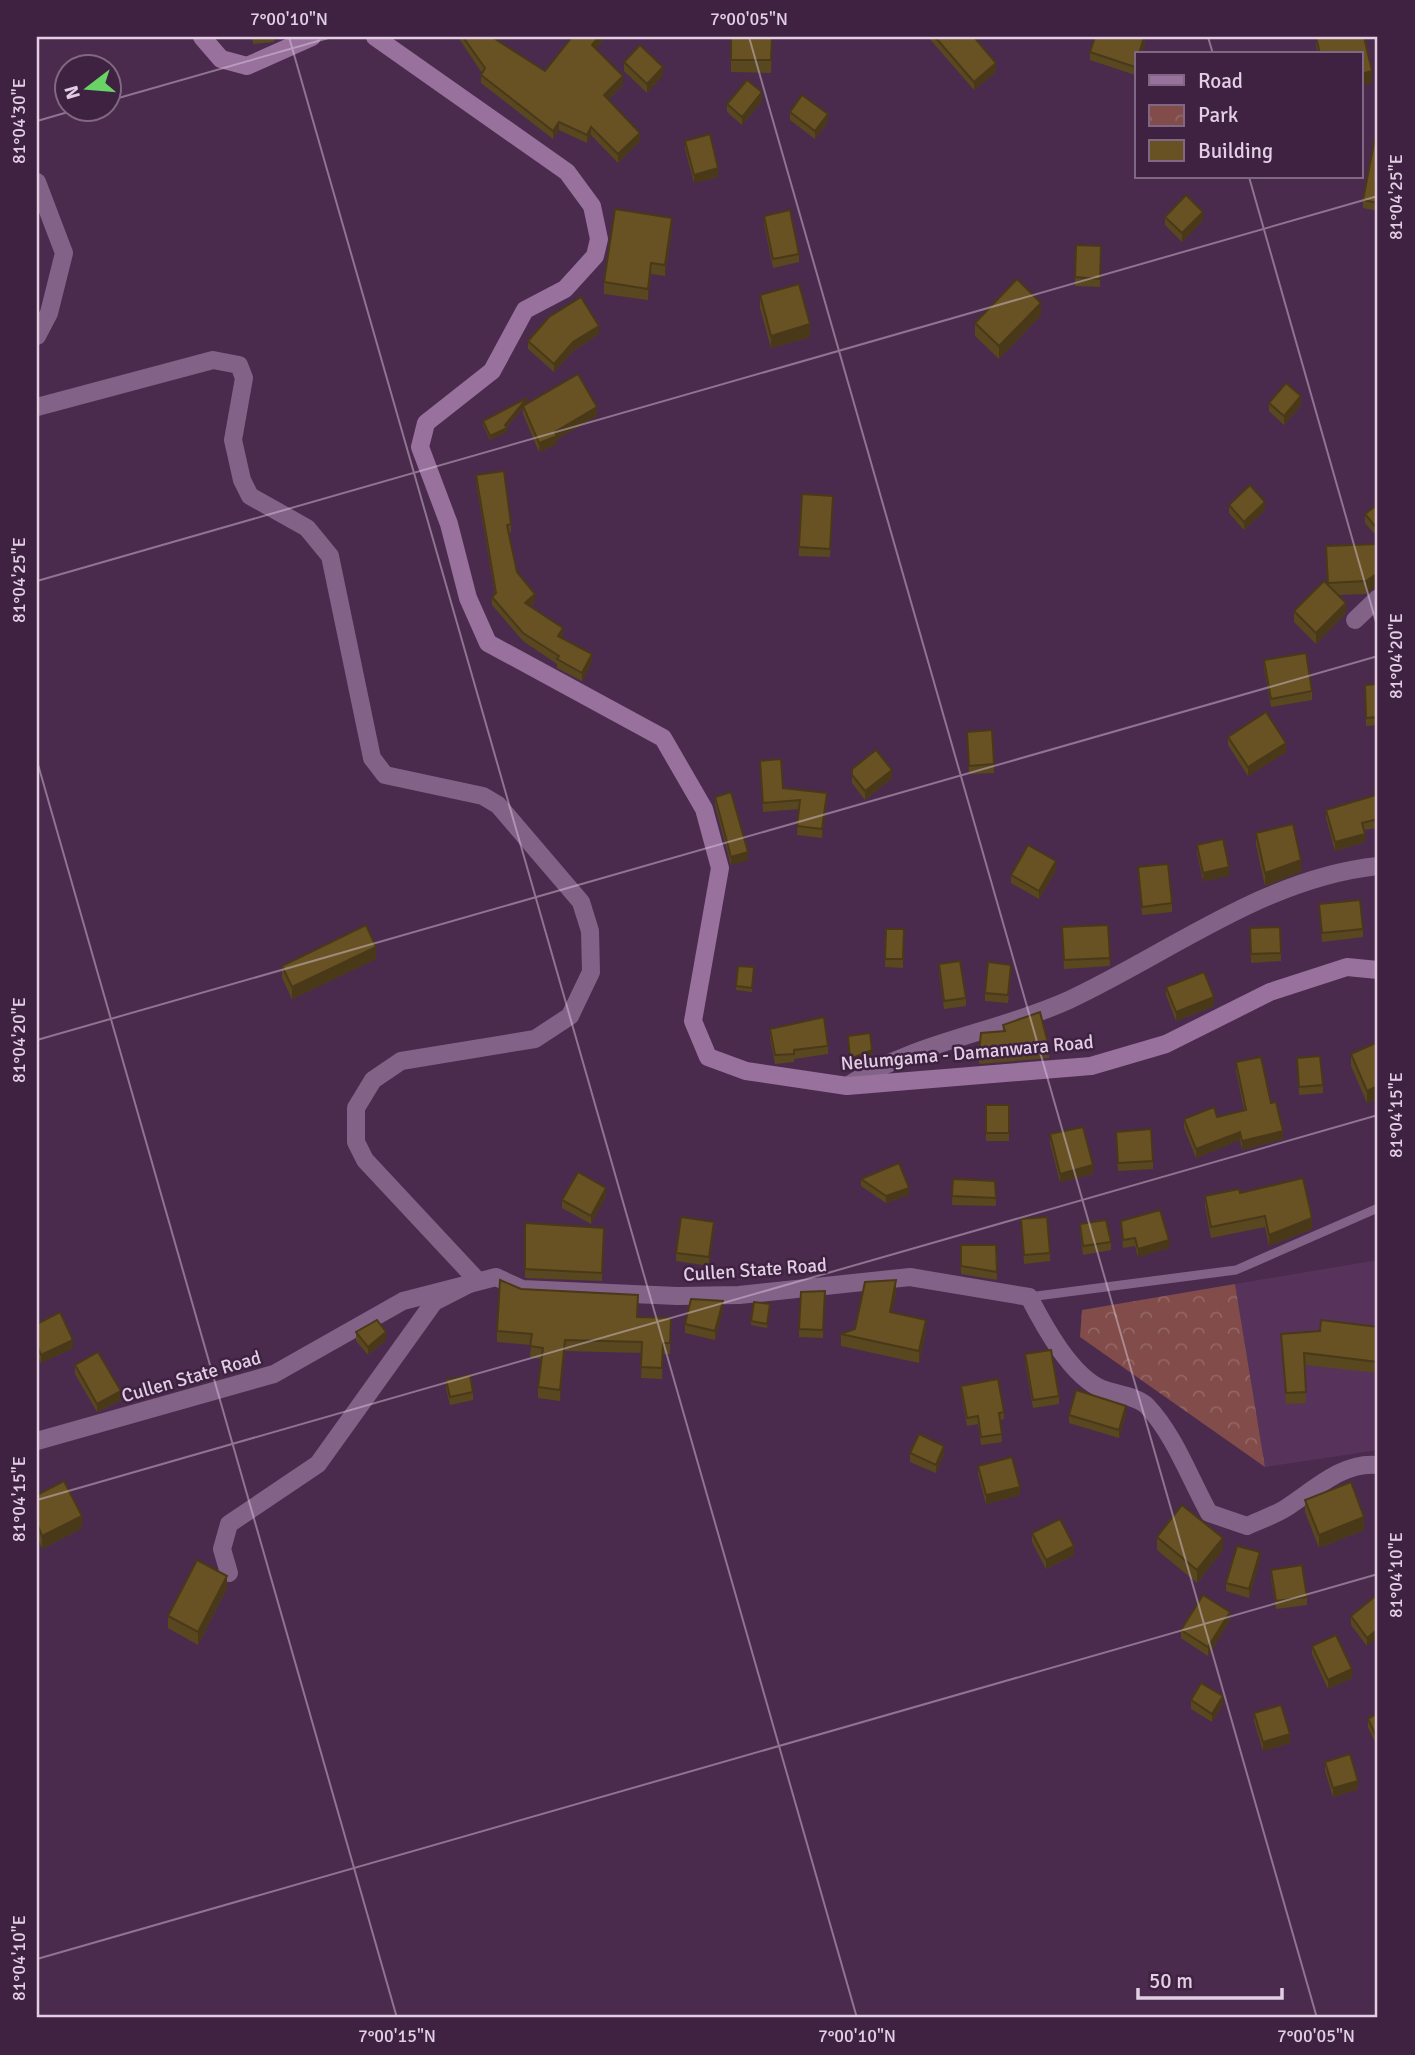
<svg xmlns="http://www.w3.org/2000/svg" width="1415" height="2055" font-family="Signika,sans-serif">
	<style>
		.built { fill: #57335b }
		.park { fill: url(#park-crowns) }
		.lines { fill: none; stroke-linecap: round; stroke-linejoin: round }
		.lane { stroke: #836287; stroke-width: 9 }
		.street { stroke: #836287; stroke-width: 18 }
		.secondary { stroke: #98719d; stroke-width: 18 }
		.wall { fill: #59471f }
		.shaded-wall { fill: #493919 }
		.building { fill: #685224; stroke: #493919; stroke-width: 2 }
		.ticks { fill: none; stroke: #e2cfe4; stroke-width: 2; stroke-opacity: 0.45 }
		.labels { text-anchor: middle; stroke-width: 5; stroke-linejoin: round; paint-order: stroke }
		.street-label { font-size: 19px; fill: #e2cfe4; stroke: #3f2142 }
		.neatline { fill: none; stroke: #e2cfe4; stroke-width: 2.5 }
		.ticks-label { font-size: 18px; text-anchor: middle; fill: #e2cfe4 }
	</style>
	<defs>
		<pattern id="park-crowns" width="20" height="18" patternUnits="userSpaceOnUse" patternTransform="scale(1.75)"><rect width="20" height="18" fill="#814c4a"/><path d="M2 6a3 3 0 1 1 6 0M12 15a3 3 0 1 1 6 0" fill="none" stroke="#936564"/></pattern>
	</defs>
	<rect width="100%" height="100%" fill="#4a2b4d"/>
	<polygon class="built" points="1378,1260 1378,1450 1265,1467 1235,1284"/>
	<polygon class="park" points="1235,1284 1265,1467 1080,1337 1082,1310"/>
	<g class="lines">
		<polyline class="lane" points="1029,1297 1236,1270 1378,1208"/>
		<g class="street">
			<polyline points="37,182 64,253 49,313 37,336"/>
			<polyline points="37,407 213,360 239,365 244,378 233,440 242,480 250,496 307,528 330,556 372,758 385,775 483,796 498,805 581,902 590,931 591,972 570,1016 535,1039 401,1061 373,1080 356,1108 356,1142 365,1160 477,1280 434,1302 318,1464 229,1524 222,1549 229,1573"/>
			<polyline points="1355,620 1378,598"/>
			<path d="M847,1086C916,1041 996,1033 1069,1000C1170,953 1264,878 1378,866"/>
			<path d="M37,1441L274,1374L403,1301L496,1277L522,1289L677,1296L739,1295L910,1277L1029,1297C1044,1326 1071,1376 1102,1389C1115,1394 1137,1396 1147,1406C1174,1434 1190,1479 1209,1513L1247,1526C1260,1520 1275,1515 1286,1508C1314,1490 1343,1461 1378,1465"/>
		</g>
		<g class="secondary">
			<polyline points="202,37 221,59 247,66 312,37"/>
			<polyline points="375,37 567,172 592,206 599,239 595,256 565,289 525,310 492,371 426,423 420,447 449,524 468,598 488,643 663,738 704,809 720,868 693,1021 708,1057 746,1071 847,1086 1091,1066 1166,1044 1270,992 1347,967 1378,970"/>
		</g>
	</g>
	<g class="wall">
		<polygon points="252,37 274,37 274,42 253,44"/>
		<polygon points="458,37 492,37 545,71 572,37 606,37 596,49 623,85 608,100 640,141 618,163 591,135 587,143 559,130 553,139 481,83 481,75 482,73"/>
		<polygon points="731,37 772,37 771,73 731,72"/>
		<polygon points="928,37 974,37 996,72 974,90"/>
		<polygon points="1145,37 1145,43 1141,54 1137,54 1135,75 1090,60 1090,52"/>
		<polygon points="1316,37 1364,37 1372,83 1361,54 1318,54 1316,46"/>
		<polygon points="624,62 663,75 647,93 624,71"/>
		<polygon points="762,101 742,125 727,112 727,104"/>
		<polygon points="790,112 828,122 815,139 790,120"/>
		<polygon points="1378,139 1378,211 1363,208 1363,200"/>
		<polygon points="685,141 718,177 694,183 685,149"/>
		<polygon points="764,216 799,254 799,262 773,268 764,224"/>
		<polygon points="1165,217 1203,220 1182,242 1165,225"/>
		<polygon points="672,229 665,276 651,274 648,300 604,294 604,282"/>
		<polygon points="1076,245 1101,246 1100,287 1075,286"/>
		<polygon points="760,295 810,337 771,348 760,308"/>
		<polygon points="1041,315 999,359 975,336 975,323"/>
		<polygon points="599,334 573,351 554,372 528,349 528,341"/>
		<polygon points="527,403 526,404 597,416 557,439 557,444 539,452 523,414 523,408 507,427 507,432 490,440 483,425 483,421"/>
		<polygon points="1269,403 1301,405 1284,425 1269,411"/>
		<polygon points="476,475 511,524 511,532 509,533 517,572 535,602 530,607 563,637 562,638 592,662 582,681 557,668 557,664 523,641 492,605 492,597 495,594 476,483"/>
		<polygon points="833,504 830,557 799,556 799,547"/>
		<polygon points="1378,504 1378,538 1365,523 1365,514"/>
		<polygon points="1229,505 1265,510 1244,530 1229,513"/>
		<polygon points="1378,544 1378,587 1375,587 1366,594 1338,595 1346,613 1316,644 1294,622 1294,611 1327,584 1326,546"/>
		<polygon points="1264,660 1312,691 1312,700 1271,707 1264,668"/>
		<polygon points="1378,684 1378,725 1366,726 1365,685"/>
		<polygon points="1228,737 1286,752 1248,776 1228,745"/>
		<polygon points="967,740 994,764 994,773 969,774"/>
		<polygon points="760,761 783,788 827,801 822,838 797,835 799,809 763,812"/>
		<polygon points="852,769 892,778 865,800 852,783"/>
		<polygon points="1375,789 1378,789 1378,828 1364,830 1365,842 1335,851 1326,818 1326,810 1375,796"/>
		<polygon points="715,797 748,860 731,865 715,805"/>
		<polygon points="1256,833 1301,872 1265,886 1256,845"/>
		<polygon points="1197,845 1229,876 1203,881 1197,853"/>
		<polygon points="1138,867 1172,903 1172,912 1142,915"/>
		<polygon points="1056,870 1039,899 1011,883 1011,875"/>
		<polygon points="1319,904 1363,929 1363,937 1322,942"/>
		<polygon points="1108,925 1110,966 1064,969 1062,927"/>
		<polygon points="1280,927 1281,961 1251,963 1250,928"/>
		<polygon points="886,929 904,929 903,968 885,967"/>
		<polygon points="376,959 292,999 282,978 282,966"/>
		<polygon points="939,964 966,998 966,1006 944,1009 939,972"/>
		<polygon points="738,966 754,967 752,992 736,990"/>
		<polygon points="1011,973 1008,1003 985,1001 985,993"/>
		<polygon points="1166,987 1214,1006 1176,1021 1166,995"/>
		<polygon points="1003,1025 1049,1047 1049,1058 979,1064 979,1052 1003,1031"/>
		<polygon points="770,1029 828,1046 828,1054 794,1059 794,1062 775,1064 770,1038"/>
		<polygon points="1378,1042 1378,1099 1367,1103 1351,1066 1351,1054"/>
		<polygon points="1297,1058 1323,1085 1323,1093 1299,1095"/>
		<polygon points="1236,1062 1271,1103 1283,1139 1242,1150 1240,1140 1196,1158 1184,1128 1184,1119 1217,1117 1244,1110 1236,1071"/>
		<rect x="986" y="1105" width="23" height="36"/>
		<polygon points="1116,1132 1153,1161 1153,1169 1118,1171"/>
		<polygon points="1050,1134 1093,1174 1060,1182 1050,1143"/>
		<polygon points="861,1179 909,1195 886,1203 861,1186"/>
		<polygon points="953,1179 995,1181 996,1206 952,1205"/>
		<polygon points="1240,1193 1312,1229 1269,1246 1265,1227 1211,1238 1205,1207 1205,1196"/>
		<polygon points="606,1196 591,1224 562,1208 562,1200"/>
		<polygon points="1021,1219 1050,1253 1050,1261 1024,1264"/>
		<polygon points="1121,1221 1169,1248 1138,1257 1135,1246 1123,1248"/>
		<polygon points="525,1223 604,1228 602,1281 525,1278"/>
		<polygon points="1080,1224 1111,1242 1111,1250 1083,1255 1080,1232"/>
		<polygon points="714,1230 709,1266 676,1261 676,1253"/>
		<polygon points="961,1245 996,1245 997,1280 961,1274"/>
		<polygon points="521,1289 638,1306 637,1317 671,1318 670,1354 663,1354 662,1379 641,1378 642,1353 565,1351 560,1401 538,1398 538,1387 541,1359 530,1357 531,1345 497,1342 497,1331"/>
		<polygon points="825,1291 823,1338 799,1337 799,1329"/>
		<polygon points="896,1292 892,1313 926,1332 919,1363 841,1346 841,1334 855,1329"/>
		<polygon points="770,1308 767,1328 751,1325 751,1321"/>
		<polygon points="723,1309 715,1340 685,1333 685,1324"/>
		<polygon points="37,1324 73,1348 41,1363 37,1354"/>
		<polygon points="1378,1327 1378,1373 1304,1365 1306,1403 1286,1404 1281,1334"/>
		<polygon points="356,1332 386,1340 368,1355 356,1341"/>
		<polygon points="1025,1354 1059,1396 1059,1404 1033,1408 1025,1363"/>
		<polygon points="75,1365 121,1400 97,1412 75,1374"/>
		<polygon points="446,1380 473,1392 473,1400 450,1405 446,1388"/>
		<polygon points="961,1386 1004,1412 1004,1419 1000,1420 1002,1442 981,1445 978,1424 967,1426 961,1393"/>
		<polygon points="1126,1414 1119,1438 1069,1423 1069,1415"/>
		<polygon points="910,1453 944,1454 936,1473 910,1462"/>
		<polygon points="978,1466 1020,1495 986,1504 978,1474"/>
		<polygon points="37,1495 82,1528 42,1549 37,1536"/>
		<polygon points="1305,1500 1364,1530 1319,1548 1305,1512"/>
		<polygon points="1032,1533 1074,1555 1046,1569 1032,1542"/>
		<polygon points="1157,1537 1223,1550 1197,1583 1157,1550"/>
		<polygon points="1260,1560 1249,1598 1226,1591 1226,1583"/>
		<polygon points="1271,1570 1307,1597 1307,1605 1276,1609 1271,1578"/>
		<polygon points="227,1588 198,1645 168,1628 168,1616"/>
		<polygon points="1378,1594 1367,1646 1351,1625 1351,1616"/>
		<polygon points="1230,1620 1208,1656 1181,1638 1181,1630"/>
		<polygon points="1312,1646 1352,1678 1328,1689 1312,1654"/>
		<polygon points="1191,1700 1223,1704 1212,1722 1191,1709"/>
		<polygon points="1254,1713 1290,1743 1263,1751 1254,1721"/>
		<polygon points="1378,1713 1378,1743 1376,1744 1368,1727 1368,1719"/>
		<polygon points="1325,1762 1358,1789 1333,1797 1325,1771"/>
	</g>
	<g class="shaded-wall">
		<polygon points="599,37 606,37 592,54 592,45"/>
		<polygon points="1144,37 1145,43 1141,54 1139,54"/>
		<polygon points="996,63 996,72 974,90 974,82"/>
		<polygon points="663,67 663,75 647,93 647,84"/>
		<polygon points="1372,71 1372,83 1361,86 1361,74"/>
		<polygon points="623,76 623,85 604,104 604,95"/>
		<polygon points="762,92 762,101 742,125 742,117"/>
		<polygon points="828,114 828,122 815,139 815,131"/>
		<polygon points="559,122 559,130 553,139 553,131"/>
		<polygon points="591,127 591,135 587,143 587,135"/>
		<polygon points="640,133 640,141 618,163 618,154"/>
		<polygon points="718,168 718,177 694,183 694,175"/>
		<polygon points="1203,212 1203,220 1182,242 1182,233"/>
		<polygon points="672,218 672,229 665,276 665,265"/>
		<polygon points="651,263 651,274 648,300 648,289"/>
		<polygon points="1041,303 1041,315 999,359 999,346"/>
		<polygon points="810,324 810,337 771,348 771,336"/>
		<polygon points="599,326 599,334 573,351 554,372 554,364 573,342"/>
		<polygon points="1301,396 1301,405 1284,425 1284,416"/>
		<polygon points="527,398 527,403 505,429 507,428 507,432 490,440 490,436 505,425"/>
		<polygon points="597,407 597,416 557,439 557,444 539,452 539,443 555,432"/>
		<polygon points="1265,502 1265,510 1244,530 1244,522"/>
		<polygon points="1375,575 1375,587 1366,594 1366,581"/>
		<polygon points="535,594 535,602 525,611 525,603"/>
		<polygon points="1346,603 1346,613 1316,644 1316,633"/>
		<polygon points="563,628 563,637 558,644 558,636"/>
		<polygon points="592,654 592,662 582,681 582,673"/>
		<polygon points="1286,743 1286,752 1248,776 1248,767"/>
		<polygon points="892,770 892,778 865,800 865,791"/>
		<polygon points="827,793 827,801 822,838 822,829"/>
		<polygon points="1365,834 1365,842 1335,851 1335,842"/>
		<polygon points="748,852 748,860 731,865 731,857"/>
		<polygon points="1301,860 1301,872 1265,886 1265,873"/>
		<polygon points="1056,861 1056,870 1039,899 1039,891"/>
		<polygon points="1229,867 1229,876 1203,881 1203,873"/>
		<polygon points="376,947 376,959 292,999 292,987"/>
		<polygon points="1214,997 1214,1006 1176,1021 1176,1012"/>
		<polygon points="872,1050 872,1059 850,1067 850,1059"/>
		<polygon points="1378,1086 1378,1099 1367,1103 1367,1091"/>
		<polygon points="1283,1131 1283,1139 1242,1150 1242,1141"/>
		<polygon points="1240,1132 1240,1140 1196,1158 1196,1149"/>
		<polygon points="1093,1165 1093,1174 1060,1182 1060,1174"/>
		<polygon points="606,1188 606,1196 591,1224 591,1216"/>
		<polygon points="909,1188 909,1195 886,1203 886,1196"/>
		<polygon points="1312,1218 1312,1229 1269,1246 1269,1235"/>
		<polygon points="714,1222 714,1230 709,1266 709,1257"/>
		<polygon points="1169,1240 1169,1248 1138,1257 1138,1249"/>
		<polygon points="896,1280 896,1292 890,1324 890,1312"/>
		<polygon points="723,1301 723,1309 715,1340 715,1331"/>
		<polygon points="926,1320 926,1332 919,1363 919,1351"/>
		<polygon points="386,1332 386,1340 368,1355 368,1347"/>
		<polygon points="73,1340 73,1348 41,1363 41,1355"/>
		<polygon points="565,1340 565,1351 560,1401 560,1390"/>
		<polygon points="121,1391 121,1400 97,1412 97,1404"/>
		<polygon points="1126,1406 1126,1414 1119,1438 1119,1430"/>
		<polygon points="944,1446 944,1454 936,1473 936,1465"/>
		<polygon points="1020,1487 1020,1495 986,1504 986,1495"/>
		<polygon points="82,1516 82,1528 42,1549 42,1536"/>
		<polygon points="1364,1517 1364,1530 1319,1548 1319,1535"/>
		<polygon points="1223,1538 1223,1550 1197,1583 1197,1570"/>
		<polygon points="1074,1546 1074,1555 1046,1569 1046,1560"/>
		<polygon points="1260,1552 1260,1560 1249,1598 1249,1589"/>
		<polygon points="227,1576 227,1588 198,1645 198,1632"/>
		<polygon points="1230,1612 1230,1620 1208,1656 1208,1647"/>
		<polygon points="1378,1629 1378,1638 1367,1646 1367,1638"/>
		<polygon points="1352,1669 1352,1678 1328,1689 1328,1680"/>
		<polygon points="1223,1696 1223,1704 1212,1722 1212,1714"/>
		<polygon points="1290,1734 1290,1743 1263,1751 1263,1742"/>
		<polygon points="1378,1735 1378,1743 1376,1744 1376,1736"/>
		<polygon points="1358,1781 1358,1789 1333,1797 1333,1788"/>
	</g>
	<g class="building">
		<polygon points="463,37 492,37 545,71 572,37 599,37 592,45 623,76 604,95 640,133 618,154 591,127 587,135 559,122 553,131 481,75 485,68"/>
		<polygon points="731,37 772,37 771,60 731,60"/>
		<polygon points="935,37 974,37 996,63 974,82"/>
		<polygon points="1095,37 1144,37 1139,54 1137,54 1137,60 1135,67 1090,52"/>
		<polygon points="1316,37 1364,37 1372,71 1361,74 1361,54 1320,54"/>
		<polygon points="640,45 663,67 647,84 624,62"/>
		<polygon points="747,80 762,92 742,117 727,104"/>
		<polygon points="802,95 828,114 815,131 790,112"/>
		<polygon points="710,134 718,168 694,175 685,141"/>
		<polygon points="1375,138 1378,139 1378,203 1363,200"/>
		<polygon points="1186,195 1203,212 1182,233 1165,217"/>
		<polygon points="615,209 672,218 665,265 651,263 648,289 604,282"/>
		<polygon points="790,210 799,254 773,259 764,216"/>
		<polygon points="1076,245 1101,246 1100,279 1075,277"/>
		<polygon points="1017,279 1041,303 999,346 975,323"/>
		<polygon points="799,284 810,324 771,336 760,295"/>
		<polygon points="581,297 599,326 573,342 554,364 528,341 549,317"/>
		<polygon points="578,374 597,407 555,432 557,436 539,443 523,406"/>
		<polygon points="1286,383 1301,396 1284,416 1269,403"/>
		<polygon points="527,398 505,425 507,428 490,436 483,421"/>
		<polygon points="504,471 511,524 507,525 517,572 535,594 525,603 563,628 558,636 592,654 582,673 557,659 559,656 523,633 492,597 496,593 476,475"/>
		<polygon points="1250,485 1265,502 1244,522 1229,505"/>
		<polygon points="802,494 833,496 830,549 799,547"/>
		<polygon points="1378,504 1378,530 1365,514"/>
		<polygon points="1378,544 1378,575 1375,575 1366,581 1328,583 1326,546"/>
		<polygon points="1324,581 1346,603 1316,633 1294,611"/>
		<polygon points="1306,653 1312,691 1271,699 1264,660"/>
		<polygon points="1378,684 1378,717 1366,718 1365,685"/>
		<polygon points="1266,712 1286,743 1248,767 1228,737"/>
		<polygon points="992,730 994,764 969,766 967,732"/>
		<polygon points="876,750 892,770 865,791 852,775 852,769"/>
		<polygon points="781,759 783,788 827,793 822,829 797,826 800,800 763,803 760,761"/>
		<polygon points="1375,789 1378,789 1378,819 1362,823 1365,834 1335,842 1326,810 1376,795"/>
		<polygon points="731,792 748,852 731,857 715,797"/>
		<polygon points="1293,824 1301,860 1265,873 1256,833"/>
		<polygon points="1223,839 1229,867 1203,873 1197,845"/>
		<polygon points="1028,845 1056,861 1039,891 1011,875"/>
		<polygon points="1168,864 1172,903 1142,907 1138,867"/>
		<polygon points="1360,900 1363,929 1322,933 1319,904"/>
		<polygon points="366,925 376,947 292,987 282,966"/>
		<polygon points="1108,925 1110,958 1064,960 1062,927"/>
		<polygon points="1280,927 1281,953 1251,954 1250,928"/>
		<polygon points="886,929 904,929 903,959 885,959"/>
		<polygon points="960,961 966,998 944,1001 939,964"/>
		<polygon points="988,962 1011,965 1008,995 985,993"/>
		<polygon points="738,966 754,967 752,988 736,986"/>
		<polygon points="1204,972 1214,997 1176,1012 1166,987"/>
		<polygon points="1040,1012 1049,1047 979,1052 981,1033 1005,1031 1003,1025"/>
		<polygon points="824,1017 828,1046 794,1050 794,1054 775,1055 770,1029"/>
		<polygon points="870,1033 872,1050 850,1059 848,1036"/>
		<polygon points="1378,1042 1378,1086 1367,1091 1351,1054"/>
		<polygon points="1320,1056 1323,1085 1299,1087 1297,1058"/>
		<polygon points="1261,1057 1271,1103 1276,1102 1283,1131 1242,1141 1240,1132 1196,1149 1184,1119 1214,1107 1217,1117 1246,1110 1236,1062"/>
		<rect x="986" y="1105" width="23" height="28"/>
		<polygon points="1083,1127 1093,1165 1060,1174 1050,1134"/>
		<polygon points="1151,1129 1153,1161 1118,1163 1116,1132"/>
		<polygon points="899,1163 909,1188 886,1196 861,1179"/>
		<polygon points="578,1172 606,1188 591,1216 562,1200"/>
		<polygon points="1303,1178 1312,1218 1269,1235 1265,1216 1211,1227 1205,1196 1239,1189 1240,1193"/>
		<polygon points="953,1179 995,1181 996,1198 952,1196"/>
		<polygon points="1160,1210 1169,1240 1138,1249 1135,1238 1123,1240 1121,1221"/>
		<polygon points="681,1217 714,1222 709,1257 676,1253"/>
		<polygon points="1047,1217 1050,1253 1024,1255 1021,1219"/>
		<polygon points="1106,1220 1111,1242 1083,1246 1080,1224"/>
		<polygon points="525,1223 604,1228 602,1273 525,1269"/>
		<polygon points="961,1245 996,1245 997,1272 961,1266"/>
		<polygon points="500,1280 521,1289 638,1295 637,1317 671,1318 670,1343 663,1343 662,1368 641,1367 642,1342 565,1340 560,1390 538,1387 543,1348 530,1346 532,1334 497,1331"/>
		<polygon points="896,1280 890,1312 926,1320 919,1351 841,1334 855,1329 865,1282"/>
		<polygon points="825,1291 823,1330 799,1329 801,1292"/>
		<polygon points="691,1299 723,1301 715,1331 685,1324"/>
		<polygon points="754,1302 770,1304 767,1324 751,1321"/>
		<polygon points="60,1312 73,1340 41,1355 37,1345 37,1324"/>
		<polygon points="377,1320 386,1332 368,1347 356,1332"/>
		<polygon points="1321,1320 1378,1327 1378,1362 1304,1353 1306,1392 1286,1393 1281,1334 1320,1331"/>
		<polygon points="1051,1350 1059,1396 1033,1400 1025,1354"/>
		<polygon points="98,1352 121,1391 97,1404 75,1365"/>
		<polygon points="470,1375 473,1392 450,1397 446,1380"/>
		<polygon points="998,1379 1004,1412 999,1413 1002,1434 981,1437 978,1416 967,1418 961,1386"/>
		<polygon points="1076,1390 1126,1406 1119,1430 1069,1415"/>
		<polygon points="919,1434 944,1446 936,1465 910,1453"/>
		<polygon points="1012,1457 1020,1487 986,1495 978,1466"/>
		<polygon points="64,1481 82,1516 42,1536 37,1523 37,1495"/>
		<polygon points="1351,1482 1364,1517 1319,1535 1305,1500"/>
		<polygon points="1182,1505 1223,1538 1197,1570 1157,1537"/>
		<polygon points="1060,1519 1074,1546 1046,1560 1032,1533"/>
		<polygon points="1237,1546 1260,1552 1249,1589 1226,1583"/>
		<polygon points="197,1560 227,1576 198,1632 168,1616"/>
		<polygon points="1302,1565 1307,1597 1276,1601 1271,1570"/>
		<polygon points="1378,1594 1378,1629 1367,1638 1351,1616"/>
		<polygon points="1203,1595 1230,1612 1208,1647 1181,1630"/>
		<polygon points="1336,1635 1352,1669 1328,1680 1312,1646"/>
		<polygon points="1201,1683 1223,1696 1212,1714 1191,1700"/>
		<polygon points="1281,1705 1290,1734 1263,1742 1254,1713"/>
		<polygon points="1378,1713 1378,1735 1376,1736 1368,1719"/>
		<polygon points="1350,1754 1358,1781 1333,1788 1325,1762"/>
	</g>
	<path class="ticks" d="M289,37L857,2018M749,37L1317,2018M1208,37L1213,54M108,101L332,37M37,121L82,108M1249,177L1378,629M37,581L1378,196M37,761L397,2018M37,1040L1378,656M37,1500L1378,1115M37,1959L1378,1574"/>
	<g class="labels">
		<g class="street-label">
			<text transform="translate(967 1052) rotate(-5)" y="7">Nelumgama - Damanwara Road</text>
			<text transform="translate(755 1269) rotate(-4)" y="7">Cullen State Road</text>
			<text transform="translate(191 1376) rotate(-16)" y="7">Cullen State Road</text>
		</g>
	</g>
	<rect width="1415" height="2055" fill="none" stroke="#3f2142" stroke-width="77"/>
	<rect x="1135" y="52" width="228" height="126" fill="#3f2142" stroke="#806783" stroke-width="2"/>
	<rect x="1149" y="75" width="35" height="10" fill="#98719d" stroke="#806783" stroke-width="2"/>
	<text x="1198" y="88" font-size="21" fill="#e2cfe4">Road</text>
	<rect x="1149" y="105" width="35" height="21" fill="url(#park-crowns)" stroke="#806783" stroke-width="2"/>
	<text x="1198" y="122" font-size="21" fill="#e2cfe4">Park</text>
	<rect x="1149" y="140" width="35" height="21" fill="#685224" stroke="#806783" stroke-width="2"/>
	<text x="1198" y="158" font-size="21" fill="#e2cfe4">Building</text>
	<g transform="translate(88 88) rotate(254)"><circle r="33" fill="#3f2142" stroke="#806783" stroke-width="2"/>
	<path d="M0-5L12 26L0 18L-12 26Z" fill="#68d465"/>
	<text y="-10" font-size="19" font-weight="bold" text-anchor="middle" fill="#e2cfe4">N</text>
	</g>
	<path d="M1138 1988v10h144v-10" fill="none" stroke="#e2cfe4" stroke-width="3.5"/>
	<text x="1149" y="1988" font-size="21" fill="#e2cfe4" stroke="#3f2142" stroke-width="5" paint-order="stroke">50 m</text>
	<rect x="38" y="38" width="1338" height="1978" class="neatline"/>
	<g class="ticks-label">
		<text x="289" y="25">7°00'10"N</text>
		<text x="749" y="25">7°00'05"N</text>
		<text transform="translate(19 121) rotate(-90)" y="6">81°04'30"E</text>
		<text transform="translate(1396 197) rotate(-90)" y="6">81°04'25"E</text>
		<text transform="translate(19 580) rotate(-90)" y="6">81°04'25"E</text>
		<text transform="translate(1396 656) rotate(-90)" y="6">81°04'20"E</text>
		<text transform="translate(19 1040) rotate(-90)" y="6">81°04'20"E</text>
		<text transform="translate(1396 1115) rotate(-90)" y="6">81°04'15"E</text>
		<text transform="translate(19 1499) rotate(-90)" y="6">81°04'15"E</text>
		<text transform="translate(1396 1575) rotate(-90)" y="6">81°04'10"E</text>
		<text transform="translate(19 1958) rotate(-90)" y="6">81°04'10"E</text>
		<text x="397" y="2042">7°00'15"N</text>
		<text x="857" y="2042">7°00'10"N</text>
		<text x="1316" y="2042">7°00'05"N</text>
	</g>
</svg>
